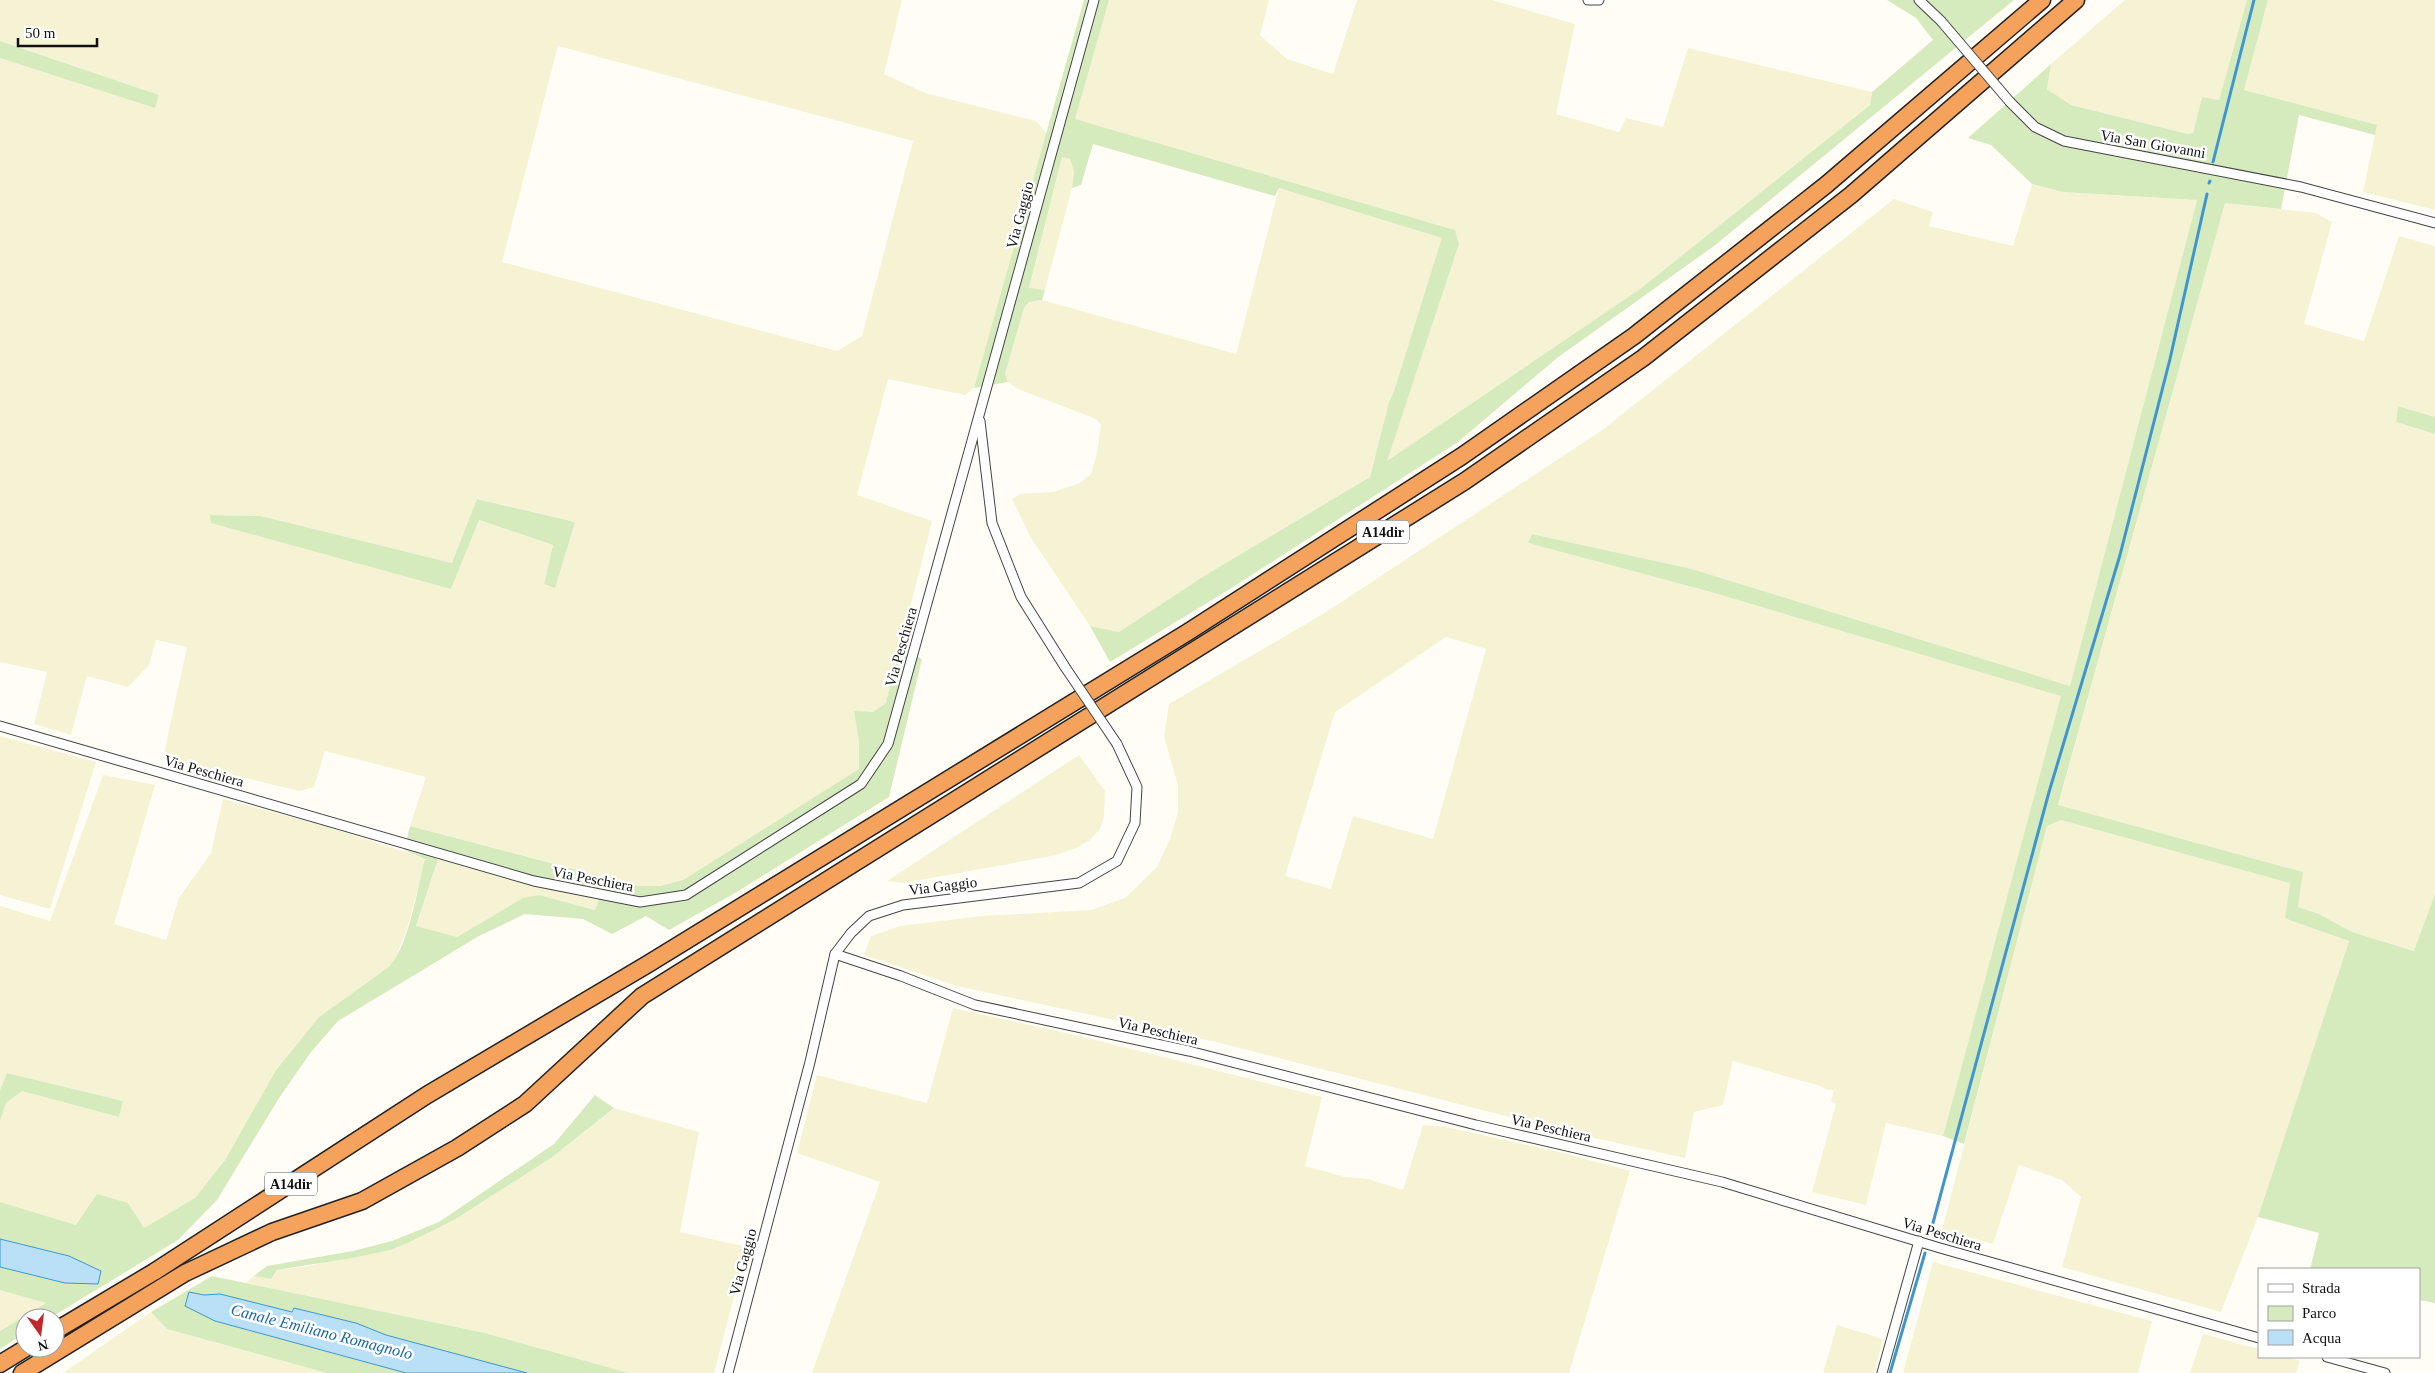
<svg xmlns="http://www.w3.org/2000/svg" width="2435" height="1373" font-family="Georgia,serif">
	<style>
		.farmland { fill: #f6f3d4; fill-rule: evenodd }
		.green { fill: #d5ebbd; fill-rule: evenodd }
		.water { fill: #b9e0f7; stroke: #3f96cf }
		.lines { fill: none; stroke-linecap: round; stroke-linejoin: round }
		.stream { stroke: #3f96cf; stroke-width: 3 }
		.minor-casing { stroke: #444; stroke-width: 11 }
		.motorway-casing { stroke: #222; stroke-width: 19 }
		.minor { stroke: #fff; stroke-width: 9 }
		.motorway { stroke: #f5a25d; stroke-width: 16 }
		.minor-bridge-casing { stroke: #444; stroke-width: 11; stroke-linecap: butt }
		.minor-bridge { stroke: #fff; stroke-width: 9 }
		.labels { text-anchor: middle; stroke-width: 5; stroke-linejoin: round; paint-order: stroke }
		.shield { fill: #fff; stroke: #585858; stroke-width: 1 }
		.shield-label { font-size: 14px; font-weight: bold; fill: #111 }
		.street-label { font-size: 15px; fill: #111; stroke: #fff }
		.water-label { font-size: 16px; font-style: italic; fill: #1768a6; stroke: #fff }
	</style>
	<rect width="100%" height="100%" fill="#fffdf5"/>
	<g class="farmland">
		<path d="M0,0H902L884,74L925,93L1036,121L1047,134L974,388L965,395L888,379L857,495L932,521L886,703L873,713L855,711L859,741L860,769L683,880L660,886H640L410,826L426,777L325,751L314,787L299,791L163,758L187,647L156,640L149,665L128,687L87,676L71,735L34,724L47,672L0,662V58L155,107L159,95L0,41ZM558,46L913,141L862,336L837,351L502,262ZM478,499L575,522L544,584L553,545L478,520L451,589L210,515L261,516L452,563Z"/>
		<polygon points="1109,0 1269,0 1260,35 1287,59 1333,74 1357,0 1492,0 1575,24 1556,114 1619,132 1626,118 1663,127 1688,48 1872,92 1870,105 1640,289 1386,462 1459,244 1455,230 1074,119"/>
		<polygon points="2125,0 2247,0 2219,100 2202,97 2193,133 2188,134 2071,105 2047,89 2051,64"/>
		<polygon points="2268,0 2435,0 2435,210 2363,192 2377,125 2244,90"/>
		<polygon points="1062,157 1070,159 1074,172 1072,188 1045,290 1029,289"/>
		<path d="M2032,184L2062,192L2197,200L2070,686L1692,569L1532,534L1528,543L1711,592L2062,696L1943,1136L1886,1123L1866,1205L1812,1192L1836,1104L1831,1101L1834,1090H1827L1820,1086L1733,1061L1723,1105L1694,1112L1685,1158L1568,1132L1216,1042L957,986L864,955L871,936L900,926L982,916L1091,910L1125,898L1157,867L1170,839L1178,812V786L1164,736L1169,704L1323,614L1601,431L1894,199L1933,212L1929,226L2013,246ZM1446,637L1486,649L1433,839L1353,816L1331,889L1285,876L1335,712Z"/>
		<polygon points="1279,188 1443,238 1394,391 1389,402 1370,477 1204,576 1119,632 1090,626 1031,538 1012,499 1020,494 1053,492 1080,483 1091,474 1097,453 1101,425 1096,419 1018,389 1008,382 1005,374 1024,308 1029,302 1042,300 1236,354"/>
		<polygon points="2225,203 2316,213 2332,222 2304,324 2364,341 2399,236 2435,246 2435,417 2398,406 2396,422 2435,434 2435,894 2415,951 2352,932 2319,914 2298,907 2303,872 2058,806"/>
		<polygon points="0,736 96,762 50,909 0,895"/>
		<polygon points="1079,755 1105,791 1104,816 1100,829 1090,840 1078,847 1057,855 904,883 887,881"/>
		<polygon points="103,775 155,785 114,924 166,940 179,898 211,853 223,799 322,825 426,859 407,929 395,959 390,966 319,1017 276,1070 225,1160 195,1198 144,1228 128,1203 76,1225 0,1202 0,1121 6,1103 22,1090 119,1117 123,1101 7,1073 0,1090 0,906 50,921"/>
		<polygon points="2061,820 2290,883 2285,917 2289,920 2349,941 2258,1217 2221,1312 2062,1267 2081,1197 2062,1180 2019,1165 1993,1244 1942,1230 2047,826"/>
		<polygon points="438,859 599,899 595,910 539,895 490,917 457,938 416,927"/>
		<polygon points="953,1008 1088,1038 1322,1097 1305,1166 1345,1177 1368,1179 1403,1190 1423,1125 1446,1127 1563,1153 1630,1171 1569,1373 812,1373 880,1182 797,1153 817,1075 927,1103"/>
		<polygon points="614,1108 699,1132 680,1232 747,1247 714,1373 629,1373 485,1333 246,1283 254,1276 271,1279 277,1270 309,1266 410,1242 454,1220 551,1158"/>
		<polygon points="1933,1262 2152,1321 2138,1373 1903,1373"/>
		<polygon points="0,1290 38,1299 46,1303 0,1331"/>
		<polygon points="151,1312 167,1329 327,1373 63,1373"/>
		<polygon points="1837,1325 1883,1339 1874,1373 1823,1373"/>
		<polygon points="2203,1334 2259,1349 2259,1357 2285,1357 2300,1361 2296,1373 2190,1373"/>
	</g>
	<g class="green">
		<polygon points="1084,0 1109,0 1075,119 1455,230 1459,244 1387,461 1640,289 1870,105 1872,92 1933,40 1916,18 1887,0 2014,0 1714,246 1557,358 1458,442 1230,589 1110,662 1090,626 1119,632 1204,576 1370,477 1389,402 1394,391 1442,238 1279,188 1275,196 1093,144 1081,185 1072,188 1074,172 1070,159 1062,157 1029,288 1045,290 1042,300 1029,302 1024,308 1005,374 1008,382 974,388"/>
		<polygon points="2247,0 2268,0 2244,90 2377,125 2375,135 2299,115 2281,209 2225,203 2058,805 2303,872 2298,907 2319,914 2352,932 2414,951 2435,894 2435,1303 2419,1300 2419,1269 2310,1269 2319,1233 2258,1217 2349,941 2289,920 2285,917 2290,883 2061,820 2047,826 1964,1144 1943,1136 2061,696 1711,592 1528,543 1532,534 1692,569 2070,686 2197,200 2062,192 2032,184 1991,145 1968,138 2051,64 2047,89 2071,105 2188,134 2193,133 2202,97 2219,100"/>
		<polygon points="0,41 159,95 155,108 0,58"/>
		<polygon points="2398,406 2435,417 2435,434 2396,422"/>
		<polygon points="477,499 575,522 555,588 544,584 553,545 479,520 451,589 211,523 210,515 261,516 452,563"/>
		<path d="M900,647L922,659L889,797L735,893L669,930L646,916L612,934L583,919L525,914L479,936L338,1021L311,1052L279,1098L217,1200L178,1240L50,1318H25V1333L0,1349V1331L46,1303L0,1290V1267L65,1283L79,1282L101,1271L69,1256L0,1239V1202L76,1225L97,1194L128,1203L144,1228L195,1198L225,1160L276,1070L319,1017L390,966C410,941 417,890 425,859L404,850L410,826L639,886H660L683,880L859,769V741L854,711L873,712L886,703ZM438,859L599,899L595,910L539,895L523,898L457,937L416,926Z"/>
		<polygon points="7,1073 123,1101 119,1117 22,1091 6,1103 0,1121 0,1090"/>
		<polygon points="595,1095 614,1108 551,1158 454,1220 410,1242 390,1250 352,1258 277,1270 271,1279 254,1276 267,1266 353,1251 392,1241 439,1222 554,1144"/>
		<polygon points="212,1276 485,1333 629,1373 327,1373 167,1329 151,1312"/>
	</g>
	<g class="water">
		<polygon points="0,1239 69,1256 101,1271 98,1284 65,1283 0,1267"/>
		<polygon points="189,1292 204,1295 220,1294 292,1312 294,1308 356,1323 386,1335 527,1373 406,1373 215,1321 185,1306"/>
	</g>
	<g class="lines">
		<g class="stream">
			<polyline points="2213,162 2254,0"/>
			<polyline points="2209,183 2210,181"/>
			<polyline points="1930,1234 2049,792 2120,555 2170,359 2207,194"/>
			<polyline points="1890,1373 1925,1253"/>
		</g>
		<g class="minor-casing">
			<g id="minor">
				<polyline points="1588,0 1599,0"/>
				<polyline points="1919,0 1941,21"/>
				<polyline points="2010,102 2035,127 2064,141 2301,187 2435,223"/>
				<polyline points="980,421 992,523 1021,597 1065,667"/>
				<polyline points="0,726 534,881 640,902 686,895 861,784 888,744 1094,0"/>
				<polyline points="835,954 901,976 975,1005 1189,1051 1476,1125 1722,1182 1940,1248 2259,1338"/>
				<polyline points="2327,1357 2385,1373"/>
				<polyline points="728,1373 810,1062 835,954 851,933 869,916 903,905 1079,883 1117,861 1135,823 1137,787 1117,744"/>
				<polyline points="1882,1373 1919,1241"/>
			</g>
		</g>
		<g class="motorway-casing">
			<g id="motorway">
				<polyline points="55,1331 154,1272 427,1095 648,964 1188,632 1462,456 1634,336 1826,185 2042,0"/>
				<polyline points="0,1364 26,1348"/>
				<polyline points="22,1373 185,1273 272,1232 362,1201 457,1148 525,1104 642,996 1465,481 1643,358 1851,195 2076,0"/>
			</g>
		</g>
		<use href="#minor" class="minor"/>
		<use href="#motorway" class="motorway"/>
		<g class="minor-bridge-casing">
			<g id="minor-bridge">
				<polyline points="1941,21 2010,102"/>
				<polyline points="1065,667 1117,744"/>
			</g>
		</g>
		<use href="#minor-bridge" class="minor-bridge"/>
	</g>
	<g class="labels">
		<g class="shield">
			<rect x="1357" y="520.5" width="52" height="23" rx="4"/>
			<rect x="265" y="1172.5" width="52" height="23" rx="4"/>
		</g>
		<g class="shield-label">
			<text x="1383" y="537">A14dir</text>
			<text x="291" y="1189">A14dir</text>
		</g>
		<g class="street-label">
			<text transform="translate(2153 144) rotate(10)" y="5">Via San Giovanni</text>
			<text transform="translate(1020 215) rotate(-75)" y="5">Via Gaggio</text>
			<text transform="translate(901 647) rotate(-74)" y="5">Via Peschiera</text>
			<text transform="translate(204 771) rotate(16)" y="5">Via Peschiera</text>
			<text transform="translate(593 879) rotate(11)" y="5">Via Peschiera</text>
			<text transform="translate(943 886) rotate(-7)" y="5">Via Gaggio</text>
			<text transform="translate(1158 1031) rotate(13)" y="5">Via Peschiera</text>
			<text transform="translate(1551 1128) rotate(13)" y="5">Via Peschiera</text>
			<text transform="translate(1942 1234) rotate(17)" y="5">Via Peschiera</text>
			<text transform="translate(743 1262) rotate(-75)" y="5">Via Gaggio</text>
		</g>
		<g class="water-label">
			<text transform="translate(322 1331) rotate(14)" y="6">Canale Emiliano Romagnolo</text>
		</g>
	</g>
	<rect x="2258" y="1268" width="162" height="90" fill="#ffffff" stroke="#a0a0a0"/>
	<rect x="2268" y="1284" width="25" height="8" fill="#ffffff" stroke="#a0a0a0"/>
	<text x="2302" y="1293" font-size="15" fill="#111111">Strada</text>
	<rect x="2268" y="1306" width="25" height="15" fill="#d5ebbd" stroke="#a0a0a0"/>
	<text x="2302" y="1318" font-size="15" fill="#111111">Parco</text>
	<rect x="2268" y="1330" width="25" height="15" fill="#b9e0f7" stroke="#a0a0a0"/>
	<text x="2302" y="1343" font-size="15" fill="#111111">Acqua</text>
	<g transform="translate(40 1333) rotate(166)"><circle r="24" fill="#ffffff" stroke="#a0a0a0"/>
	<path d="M0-4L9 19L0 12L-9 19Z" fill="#c4262e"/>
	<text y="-8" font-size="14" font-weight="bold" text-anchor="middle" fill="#111111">N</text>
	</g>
	<path d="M18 38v8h79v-8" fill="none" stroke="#111111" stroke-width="2.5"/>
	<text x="25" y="38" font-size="15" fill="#111111" stroke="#ffffff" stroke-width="4" paint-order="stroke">50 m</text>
</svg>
